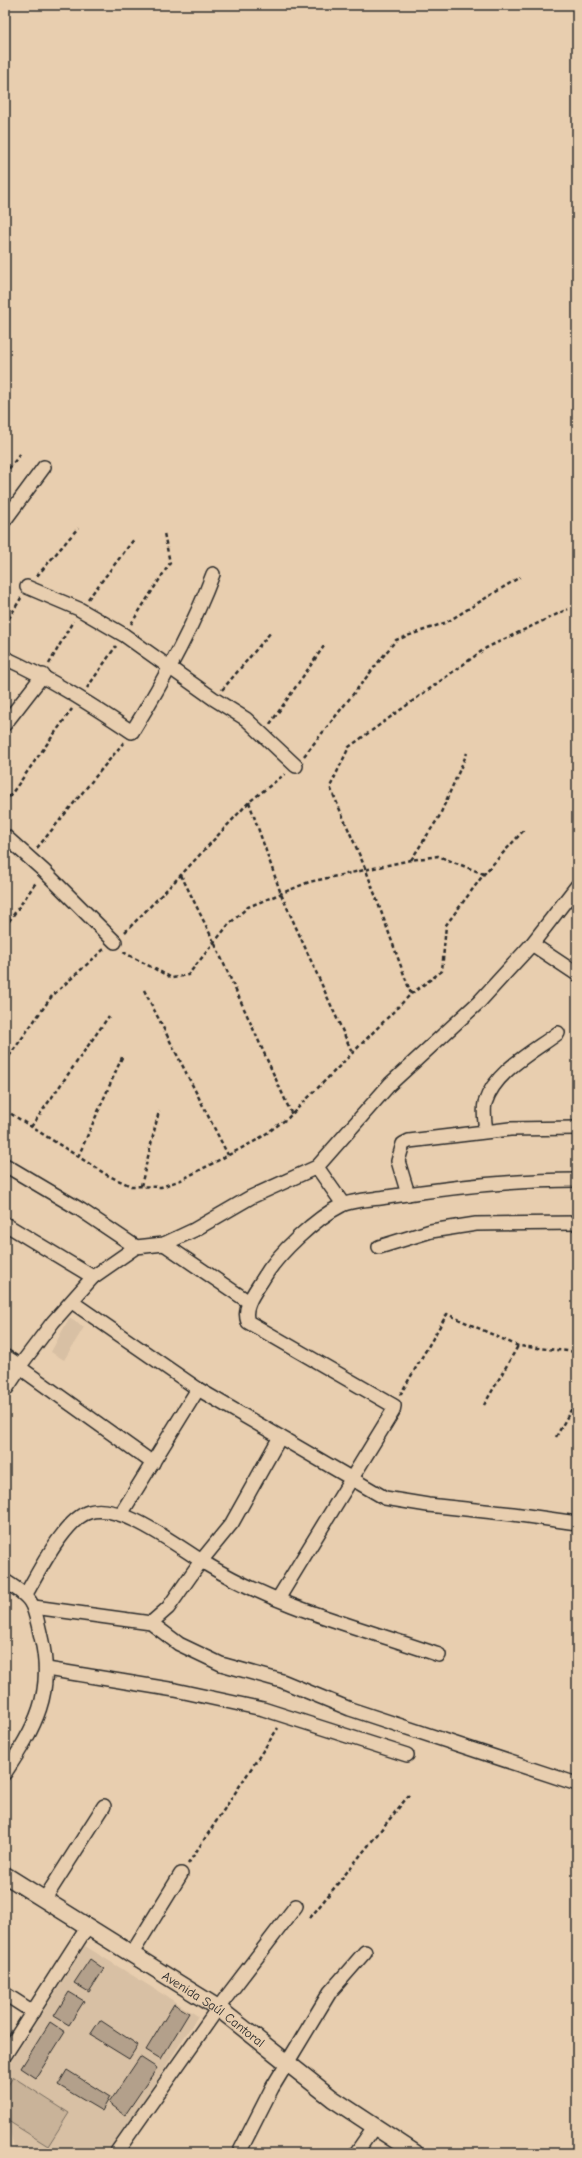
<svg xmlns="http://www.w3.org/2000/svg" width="582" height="2158" font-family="'Comic Neue',sans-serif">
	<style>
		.built { fill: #d8c0a4 }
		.green { fill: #c9b399; stroke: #7a6f62 }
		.building { fill: #b3a08b; stroke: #2b2b2b }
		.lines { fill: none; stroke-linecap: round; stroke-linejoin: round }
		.minor-casing { stroke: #2b2b2b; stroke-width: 16 }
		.tertiary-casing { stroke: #2b2b2b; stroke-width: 19 }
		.path { stroke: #2b2b2b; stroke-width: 2.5; stroke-dasharray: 4 3; stroke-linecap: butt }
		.minor { stroke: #e8ceaf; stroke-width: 13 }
		.tertiary { stroke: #e8ceaf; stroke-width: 16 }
		.labels { text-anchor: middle; stroke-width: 4; stroke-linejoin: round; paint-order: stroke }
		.street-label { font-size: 13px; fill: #2b2b2b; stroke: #e8ceaf }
	</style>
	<rect width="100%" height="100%" fill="#e8ceaf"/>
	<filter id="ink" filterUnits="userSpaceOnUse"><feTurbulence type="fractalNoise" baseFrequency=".025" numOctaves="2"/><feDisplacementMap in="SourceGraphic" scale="8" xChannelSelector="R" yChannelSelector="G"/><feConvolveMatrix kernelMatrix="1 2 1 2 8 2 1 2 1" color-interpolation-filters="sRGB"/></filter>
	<g filter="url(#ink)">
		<g class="built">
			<polygon points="69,1318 84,1327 64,1360 51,1352"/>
			<polygon points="85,1946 198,2016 131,2120 114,2150 108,2153 16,2153 9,2129 5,2126 5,2071"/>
		</g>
		<polygon class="green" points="13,2077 69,2113 48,2146 5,2119 5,2090"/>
		<g class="building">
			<polygon points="90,1959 104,1969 89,1992 74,1983"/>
			<polygon points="69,1992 84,2001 69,2025 54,2016"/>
			<polygon points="174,2004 189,2013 161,2059 146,2050"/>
			<polygon points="100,2020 138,2045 129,2059 90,2035"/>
			<polygon points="50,2022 65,2032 36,2078 21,2068"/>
			<polygon points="140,2057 157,2068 125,2115 109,2103"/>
			<polygon points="67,2070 110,2097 102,2111 58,2085"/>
		</g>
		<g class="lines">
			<g class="minor-casing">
				<g id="minor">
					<polyline points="5,520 44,467"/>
					<polyline points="27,587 79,609 124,635 214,699 246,719 296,766"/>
					<path d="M5,658C51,679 90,704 132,732C163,682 192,630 213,574"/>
					<polyline points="5,724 43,675"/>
					<polyline points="5,836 44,871 115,942"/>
					<polyline points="532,944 577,974"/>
					<path d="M486,1131C485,1123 483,1111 485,1103C495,1071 533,1052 558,1033"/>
					<polyline points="5,1165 81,1210 136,1247"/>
					<polyline points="317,1167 343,1204"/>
					<polyline points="408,1194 398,1161 403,1144 409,1141 510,1129 577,1128"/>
					<polyline points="5,1224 93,1277"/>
					<polyline points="164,1244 249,1302"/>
					<polyline points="379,1247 431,1231 476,1224 577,1223"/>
					<polyline points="72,1302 198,1389 385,1498 428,1505 513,1514 577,1523"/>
					<polyline points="153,1463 19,1367 53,1322 93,1277 136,1247 164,1244 194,1230 251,1197 317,1167 390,1084 479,1002 532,944 577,886"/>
					<polyline points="121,1514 198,1389"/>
					<path d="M5,1581C35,1600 33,1603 41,1637C55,1693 35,1727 5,1773"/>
					<path d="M26,1594C38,1573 65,1519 89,1512C123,1502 179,1548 208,1565C279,1608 362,1628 439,1655"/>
					<path d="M278,1599L393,1411L394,1406L248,1322C242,1307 255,1292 263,1279C278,1253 316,1218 342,1205C353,1200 375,1199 387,1197C450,1187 513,1180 577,1180"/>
					<polyline points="34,1607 151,1623 179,1644 221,1664 282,1681 350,1709 577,1784"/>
					<polyline points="151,1623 168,1608 201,1561 232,1523 280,1437"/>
					<polyline points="47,1669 175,1690 263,1709 407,1755"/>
					<polyline points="44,1900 104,1806"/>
					<polyline points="131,1955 181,1874"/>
					<polyline points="5,1994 33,2012"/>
					<polyline points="5,2055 87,1927"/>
					<polyline points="116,2153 218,2008 296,1906"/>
					<polyline points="239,2153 272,2088 330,1992 365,1952"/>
					<polyline points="356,2153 374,2127"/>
				</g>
			</g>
			<g class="tertiary-casing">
				<g id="tertiary">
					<polyline points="5,1358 19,1367 5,1388"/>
					<path id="s1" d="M5,1875L218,2008L333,2099L415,2153"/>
				</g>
			</g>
			<g class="path">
				<polyline points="5,474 21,453"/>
				<polyline points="37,576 78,528"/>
				<polyline points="88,599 135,538"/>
				<polyline points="131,624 170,563 164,533"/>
				<polyline points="5,625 21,598"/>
				<polyline points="49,664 73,621"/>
				<polyline points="87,688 116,646"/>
				<polyline points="222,690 271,632"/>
				<polyline points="270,724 324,646"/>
				<polyline points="304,756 396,640 447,622 520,577"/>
				<polyline points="249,802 281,894 352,1052"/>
				<polyline points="5,803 72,709"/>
				<polyline points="37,848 124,742"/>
				<polyline points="411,860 439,817 467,753"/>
				<polyline points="181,875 214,942 292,1115"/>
				<polyline points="5,927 37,881"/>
				<polyline points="125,932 181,875 249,802 285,774"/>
				<polyline points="123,952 172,978 188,975 229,924 248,907 309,882 411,860 438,856 484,874"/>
				<polyline points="144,990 228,1155"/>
				<polyline points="411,994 366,870 330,787 349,747 486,648 568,609"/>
				<polyline points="5,1062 52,996 104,949"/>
				<polyline points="5,1110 107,1175 131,1186 161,1187 181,1180 257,1140 288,1118 411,994 442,971 446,925 484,874 524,830"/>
				<polyline points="31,1127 109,1016"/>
				<polyline points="78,1157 123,1055"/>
				<polyline points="141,1186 159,1111"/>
				<polyline points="400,1395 447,1314 518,1346 577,1352"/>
				<polyline points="484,1405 518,1346"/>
				<polyline points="556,1437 577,1399"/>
				<polyline points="188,1864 278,1728"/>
				<polyline points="310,1918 409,1795"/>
			</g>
			<use href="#minor" class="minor"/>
			<use href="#tertiary" class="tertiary"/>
		</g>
	</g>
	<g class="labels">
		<g class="street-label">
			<text dy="5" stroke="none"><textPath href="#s1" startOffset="248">Avenida Saúl Cantoral</textPath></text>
		</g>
	</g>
	<rect width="582" height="2158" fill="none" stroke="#e8ceaf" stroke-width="20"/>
	<rect x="10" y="10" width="562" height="2138" fill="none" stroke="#2b2b2b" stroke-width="1.5" filter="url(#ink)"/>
</svg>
